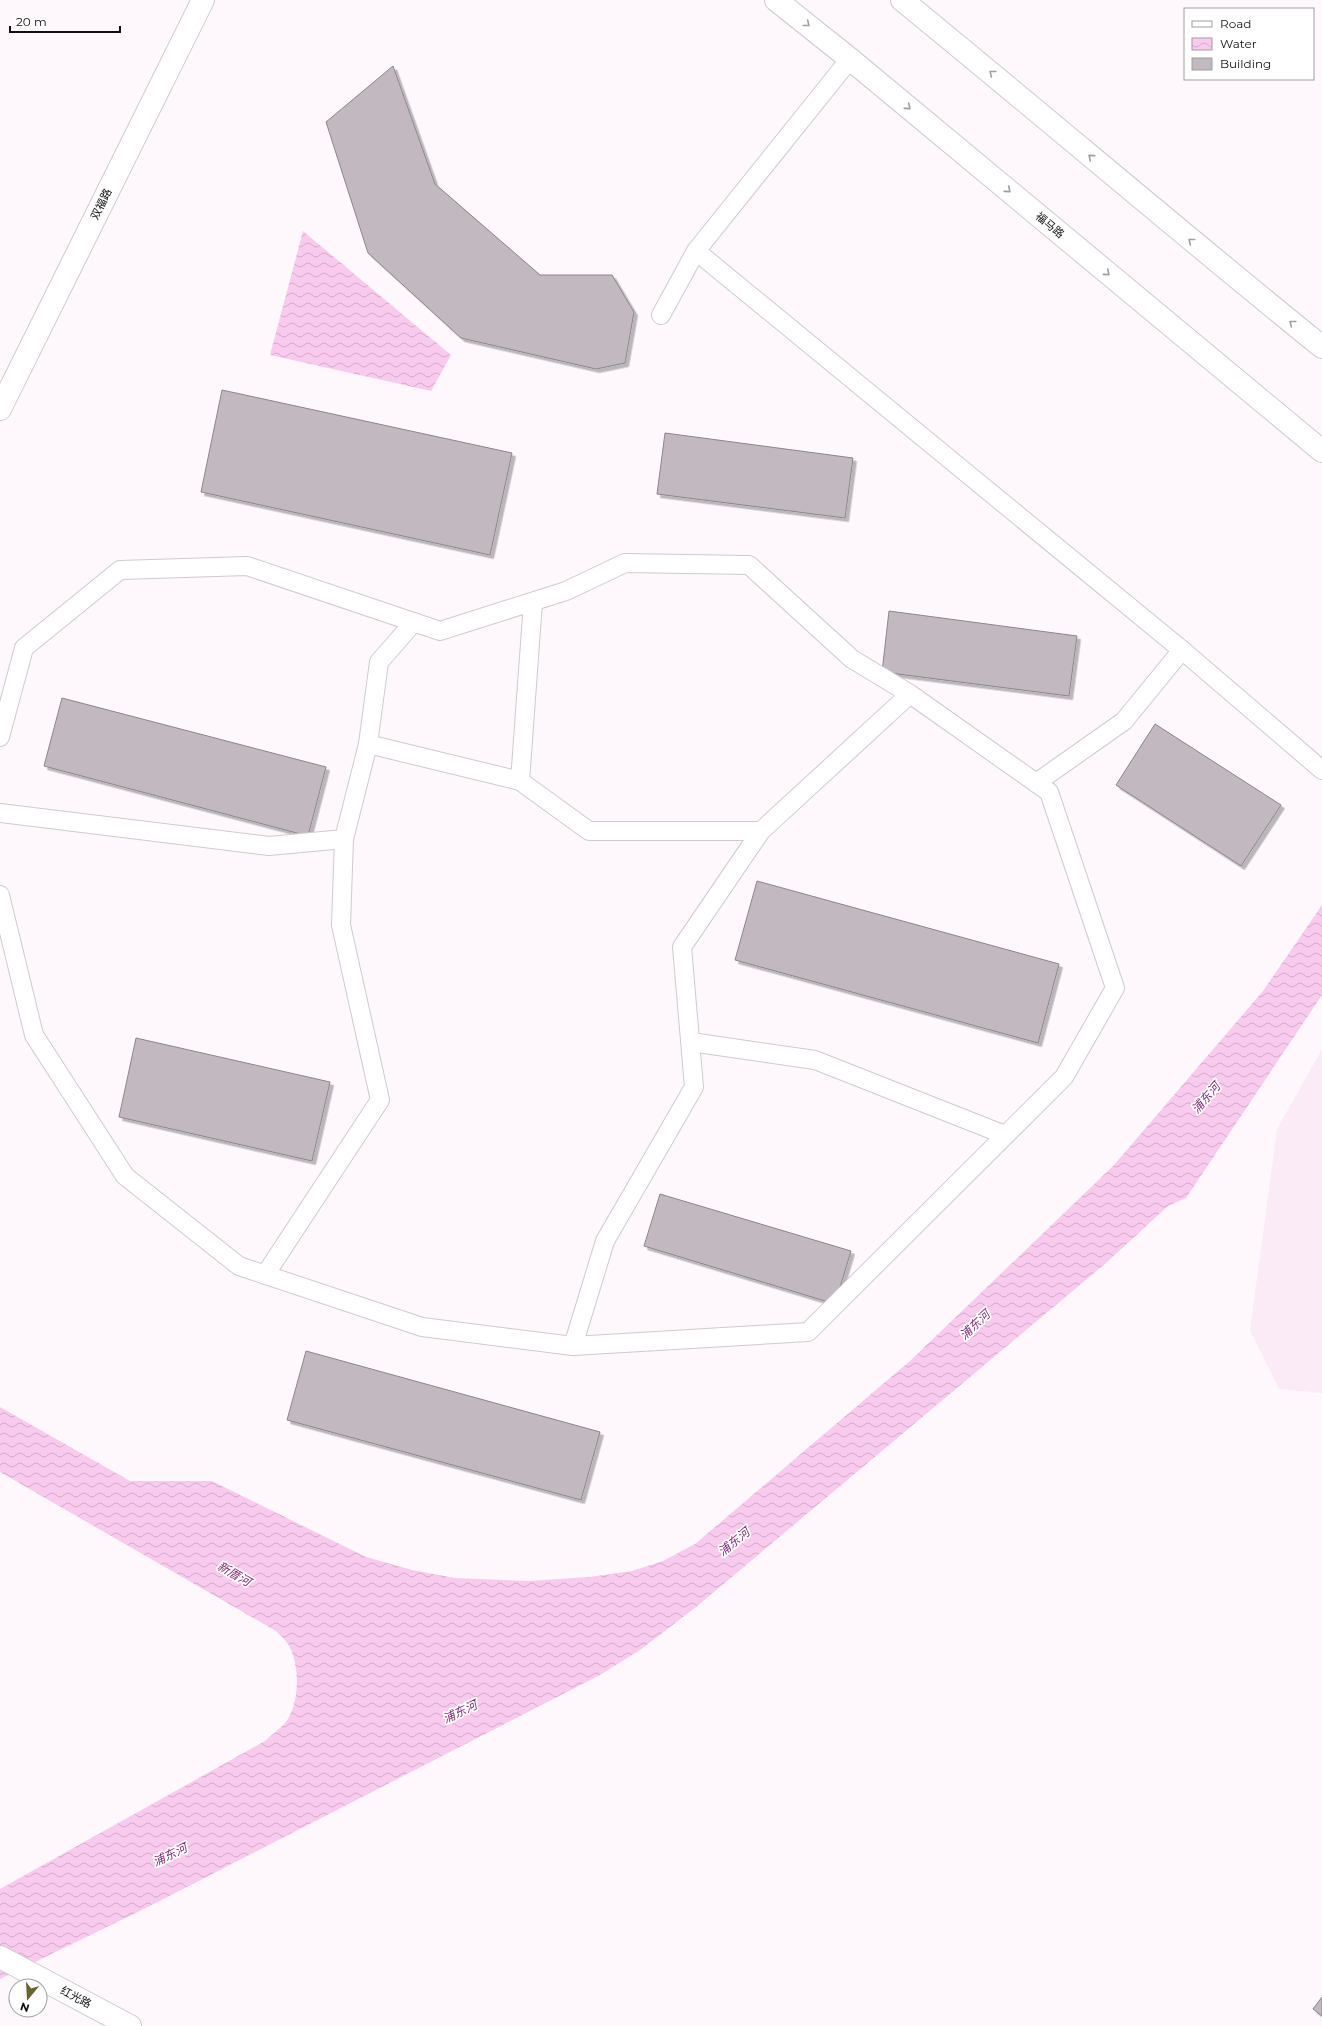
<svg xmlns="http://www.w3.org/2000/svg" width="1322" height="2026" font-family="Montserrat,'Noto Sans SC',sans-serif">
	<style>
		.built { fill: #faebf7 }
		.water { fill: url(#water-waves) }
		.building { fill: #c1b9bf; stroke: #8c858a; filter: url(#shadow) }
		.lines { fill: none; stroke-linecap: round; stroke-linejoin: round }
		.service-casing { stroke: #d1c9cf; stroke-width: 20 }
		.tertiary-casing { stroke: #d1c9cf; stroke-width: 24 }
		.primary-casing { stroke: #d1c9cf; stroke-width: 24 }
		.service { stroke: #fff; stroke-width: 18 }
		.tertiary { stroke: #fff; stroke-width: 22 }
		.primary { stroke: #fff; stroke-width: 22 }
		.oneway { stroke: #a09f9f }
		.labels { text-anchor: middle; stroke-width: 3.5; stroke-linejoin: round; paint-order: stroke }
		.street-label { font-size: 11px; fill: #110f10; stroke: #fff }
		.water-label { font-size: 12px; font-style: italic; fill: #822d77; stroke: #fff }
	</style>
	<defs>
		<pattern id="water-waves" width="16" height="10" patternUnits="userSpaceOnUse"><rect width="16" height="10" fill="#f8caee"/><path d="M0 5q4-4 8 0t8 0" fill="none" stroke="#d4accb"/></pattern>
		<filter id="shadow"><feDropShadow dx="3.5" dy="3.5" stdDeviation="0" flood-color="#0004"/></filter>
	</defs>
	<rect width="100%" height="100%" fill="#fef8fd"/>
	<polygon class="built" points="1322,1049 1322,1393 1279,1389 1250,1330 1277,1129"/>
	<g class="water">
		<polygon points="303,231 451,355 431,391 270,355"/>
		<path d="M1322,905V995L1186,1198L1168,1206L1106,1263L696,1607L640,1650L600,1675L144,1909L0,1979V1889L265,1741C271,1735 280,1729 286,1722C299,1703 300,1671 291,1650C289,1643 281,1636 276,1631L0,1472V1407L130,1481H212L366,1557L412,1570L455,1578L529,1581L589,1577L632,1571L663,1561L695,1544L911,1360L1114,1165L1263,991Z"/>
	</g>
	<g class="building">
		<polygon points="393,66 435,184 540,275 612,275 634,312 625,363 596,369 461,338 368,253 326,122"/>
		<polygon points="222,390 512,453 490,555 201,492"/>
		<polygon points="665,433 853,458 845,518 657,494"/>
		<polygon points="889,611 1077,636 1069,696 882,672"/>
		<polygon points="62,698 326,767 308,836 44,766"/>
		<polygon points="1155,724 1281,805 1241,866 1116,785"/>
		<polygon points="757,881 1059,964 1038,1043 735,960"/>
		<polygon points="136,1038 330,1082 312,1161 119,1117"/>
		<polygon points="660,1194 851,1251 835,1304 644,1246"/>
		<polygon points="306,1351 600,1432 581,1500 287,1420"/>
		<polygon points="1322,1997 1322,2016 1313,2009"/>
	</g>
	<g class="lines">
		<g class="service-casing">
			<g id="service">
				<polyline points="696,251 850,59"/>
				<polyline points="661,315 696,251 1182,650 1322,770"/>
				<polyline points="533,602 520,781 589,831 761,831"/>
				<polyline points="0,737 24,648 120,570 247,566 440,631 566,591 625,563 749,565 852,659 910,694 1049,792 1115,988 1064,1077 808,1332 573,1346 422,1327 239,1266 125,1176 34,1035 0,895"/>
				<polyline points="368,744 520,781"/>
				<polyline points="1036,783 1124,721 1182,650"/>
				<polyline points="0,813 269,846 344,839 368,744 379,662 414,622"/>
				<polyline points="691,1042 815,1060 1005,1135"/>
				<polyline points="265,1275 380,1100 341,925 344,839"/>
				<polyline points="573,1346 605,1241 694,1087 682,947 761,831 910,694"/>
			</g>
		</g>
		<g class="tertiary-casing">
			<g id="tertiary">
				<polyline points="0,409 203,0"/>
				<polyline points="0,1957 130,2026"/>
			</g>
		</g>
		<g class="primary-casing">
			<g id="primary">
				<polyline points="776,0 850,59 1322,451"/>
				<path d="M902,0C1043,115 1181,233 1322,347"/>
			</g>
		</g>
		<use href="#service" class="service"/>
		<use href="#tertiary" class="tertiary"/>
		<use href="#primary" class="primary"/>
	</g>
	<defs><path id="oneway-chevron" d="M-2-3.5L2.5 0L-2 3.5" fill="none" stroke-width="1.6" stroke-linecap="round" stroke-linejoin="round"/></defs>
	<g class="oneway">
		<use href="#oneway-chevron" transform="translate(807 24) rotate(39)"/>
		<use href="#oneway-chevron" transform="translate(992 73) rotate(-141)"/>
		<use href="#oneway-chevron" transform="translate(908 107) rotate(40)"/>
		<use href="#oneway-chevron" transform="translate(1091 157) rotate(-140)"/>
		<use href="#oneway-chevron" transform="translate(1008 190) rotate(40)"/>
		<use href="#oneway-chevron" transform="translate(1191 241) rotate(-141)"/>
		<use href="#oneway-chevron" transform="translate(1107 273) rotate(40)"/>
		<use href="#oneway-chevron" transform="translate(1292 323) rotate(-141)"/>
	</g>
	<g class="labels">
		<g class="street-label">
			<text transform="translate(101 204) rotate(-64)" y="4">双福路</text>
			<text transform="translate(1050 225) rotate(40)" y="4">福马路</text>
			<text transform="translate(76 1997) rotate(28)" y="4">红光路</text>
		</g>
		<g class="water-label">
			<text transform="translate(1206 1098) rotate(-49)" y="4">浦东河</text>
			<text transform="translate(975 1325) rotate(-43)" y="4">浦东河</text>
			<text transform="translate(734 1542) rotate(-39)" y="4">浦东河</text>
			<text transform="translate(234 1574) rotate(30)" y="4">新厝河</text>
			<text transform="translate(460 1712) rotate(-26)" y="4">浦东河</text>
			<text transform="translate(170 1855) rotate(-26)" y="4">浦东河</text>
		</g>
	</g>
	<rect x="1184" y="8" width="130" height="72" fill="#ffffff" stroke="#a09f9f"/>
	<rect x="1192" y="21" width="20" height="6" fill="#ffffff" stroke="#a09f9f"/>
	<text x="1220" y="28" font-size="12" fill="#110f10">Road</text>
	<rect x="1192" y="38" width="20" height="12" fill="url(#water-waves)" stroke="#a09f9f"/>
	<text x="1220" y="48" font-size="12" fill="#110f10">Water</text>
	<rect x="1192" y="58" width="20" height="12" fill="#c1b9bf" stroke="#a09f9f"/>
	<text x="1220" y="68" font-size="12" fill="#110f10">Building</text>
	<g transform="translate(28 1998) rotate(198)"><circle r="19" fill="#ffffff" stroke="#a09f9f"/>
	<path d="M0-3L7 15L0 10L-7 15Z" fill="#696330"/>
	<text y="-6" font-size="11" font-weight="bold" text-anchor="middle" fill="#110f10">N</text>
	</g>
	<path d="M10 26v6h110v-6" fill="none" stroke="#110f10" stroke-width="2"/>
	<text x="16" y="26" font-size="12" fill="#110f10" stroke="#ffffff" stroke-width="3" paint-order="stroke">20 m</text>
</svg>
